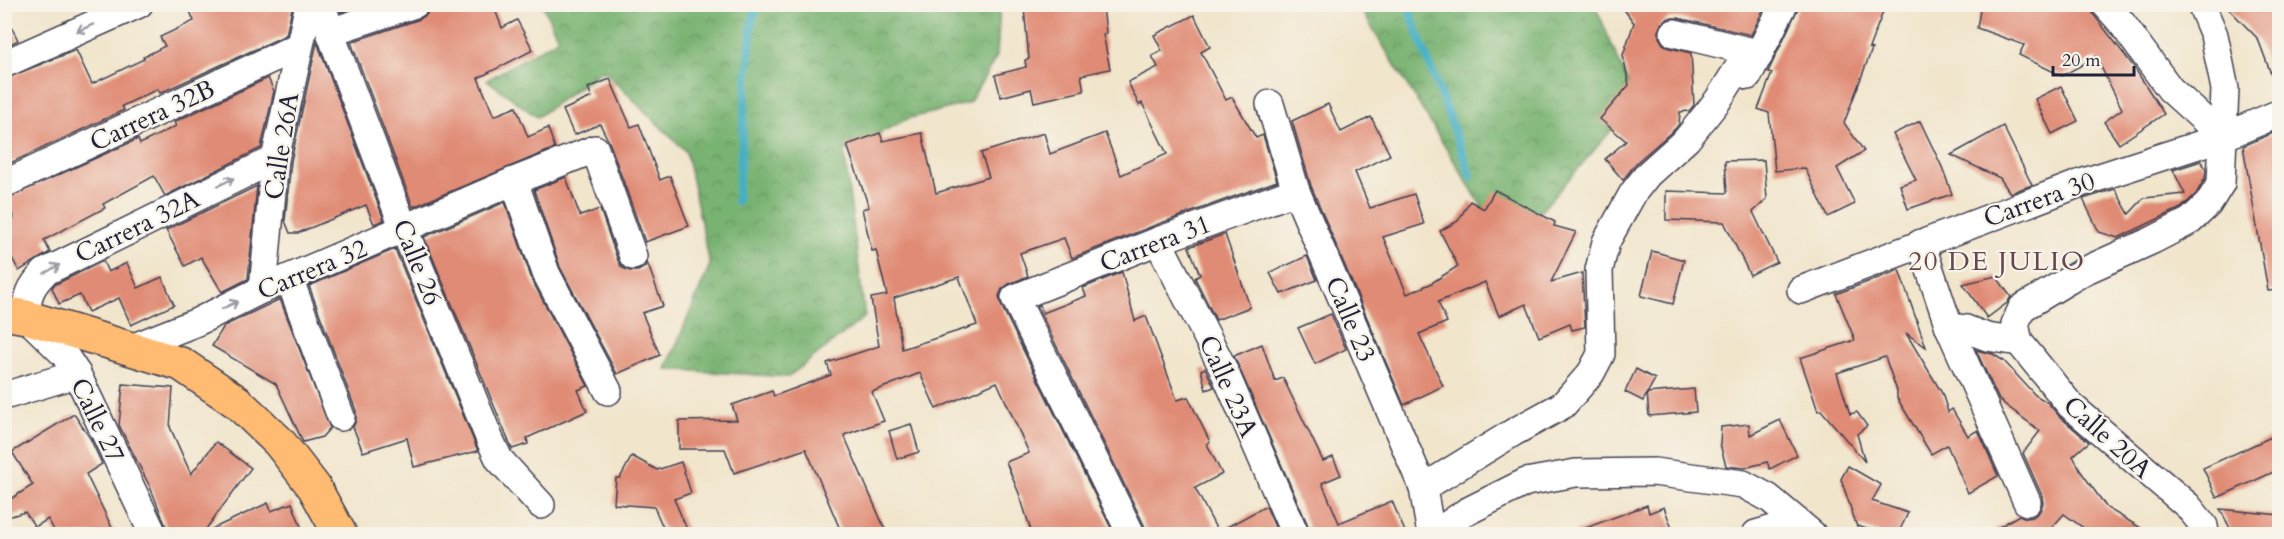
<svg xmlns="http://www.w3.org/2000/svg" width="2284" height="539" font-family="Cardo,serif">
	<style>
		.forest { fill: url(#forest-crowns); stroke: #4e6a56; stroke-width: 1.5 }
		.lines { fill: none; stroke-linecap: round; stroke-linejoin: round }
		.stream { stroke: #44afc3; stroke-width: 8 }
		.building { fill: #e08b74; fill-rule: evenodd }
		.minor-casing { stroke: #413f51; stroke-width: 30 }
		.major-casing { stroke: #413f51; stroke-width: 36 }
		.minor { stroke: #fff; stroke-width: 27 }
		.major { stroke: #febb71; stroke-width: 33 }
		.oneway { stroke: #9c9ca7 }
		.labels { text-anchor: middle; stroke-width: 4.5; stroke-linejoin: round; paint-order: stroke }
		.street-label { font-size: 26px; fill: #22223b; stroke: #f7f3e8 }
		.neighbourhood-label { font-size: 27px; letter-spacing: 1.5px; fill: #64474f; stroke: #f7f3e8 }
	</style>
	<defs>
		<pattern id="forest-crowns" width="20" height="18" patternUnits="userSpaceOnUse" patternTransform="scale(1.5)"><rect width="20" height="18" fill="#79b372"/><path d="M2 6a3 3 0 1 1 6 0M12 15a3 3 0 1 1 6 0" fill="none" stroke="#63915f"/></pattern>
	</defs>
	<rect width="100%" height="100%" fill="#f7f3e8"/>
	<filter id="ink" filterUnits="userSpaceOnUse"><feTurbulence type="fractalNoise" baseFrequency=".0167" numOctaves="2"/><feDisplacementMap in="SourceGraphic" scale="12" xChannelSelector="R" yChannelSelector="G"/><feConvolveMatrix kernelMatrix="1 2 1 2 8 2 1 2 1" color-interpolation-filters="sRGB"/></filter>
	<filter id="wash" filterUnits="userSpaceOnUse"><feTurbulence type="fractalNoise" baseFrequency=".008" numOctaves="4" result="noise"/><feDisplacementMap in="SourceGraphic" scale="24" xChannelSelector="R" yChannelSelector="G"/><feGaussianBlur stdDeviation="1.35" result="paint"/><feColorMatrix in="noise" values="0 0 0 0 0 0 0 0 0 0 0 0 0 0 0 0 0 1.4 0 .05"/><feComposite in="paint" operator="in"/></filter>
	<g filter="url(#wash)">
		<rect width="100%" height="100%" fill="#f1e5cc"/>
		<g class="forest">
			<polygon points="543,5 1000,5 997,56 969,103 907,119 844,151 865,317 788,377 666,369 710,265 686,152 603,70 537,117 487,80 558,39"/>
			<polygon points="1358,5 1595,5 1636,102 1508,249"/>
		</g>
		<g class="lines">
			<g class="stream">
				<polyline points="1407,4 1471,176"/>
				<polyline points="737,201 752,22 758,4"/>
			</g>
		</g>
		<g id="blocks">
			<g class="building">
				<polygon points="187,4 293,4 286,35 160,93 158,89 122,106 124,110 4,166 4,79 76,50 92,84 144,59 143,57 165,46 160,37 194,21"/>
				<polygon points="339,4 363,4 341,12"/>
				<polygon points="430,4 493,4 502,28 517,20 533,50 478,78 494,116 516,107 528,137 548,128 555,148 413,207 351,42 420,19 427,14"/>
				<polygon points="1064,4 1065,11 1103,6 1106,33 1103,34 1110,69 1081,75 1084,91 1034,102 1031,89 1001,97 995,75 1026,67 1025,60 1029,59 1024,8"/>
				<polygon points="1620,4 1766,4 1751,35 1678,18 1669,18 1662,23 1659,29 1659,37 1663,44 1670,48 1691,53 1694,105 1689,111 1680,112 1679,124 1676,128 1637,162 1623,180 1605,159 1626,141 1600,119 1629,85 1623,55 1634,23"/>
				<polygon points="1800,4 1886,4 1869,48 1872,49 1844,123 1864,151 1837,168 1855,204 1828,217 1805,168 1775,171 1769,113 1758,109 1772,73 1768,72"/>
				<polygon points="1981,4 2090,4 2093,14 2134,67 2164,114 2119,144 2104,122 2122,109 2096,57 2062,76 2019,55 2024,45 1977,28"/>
				<polygon points="2224,4 2280,4 2280,89 2277,90 2258,39"/>
				<polygon points="4,13 18,40 4,47"/>
				<path d="M1194,15L1210,47L1201,52L1226,100L1232,97L1256,138L1263,135L1277,181L1153,226L1072,258L1064,238L1020,253L1028,276L1009,284L1002,289L999,296L1001,305L1114,534H1032L1020,496L1006,462L1029,453L997,382L936,409L920,373L872,392L884,421L844,435L887,534H842L806,449L734,473L725,449H679V421L737,420L732,405L772,391L774,396L831,375L827,363L879,346L871,298L887,295L876,250L872,251L862,209L869,207L847,145L880,133L883,141L922,133L936,193L989,177L981,153L1044,133L1050,154L1105,133L1121,175L1167,154L1142,103L1139,105L1128,82L1158,67L1152,56L1162,51L1154,35ZM959,277L977,325L902,349L894,298Z"/>
				<polygon points="317,42 384,220 374,224 366,205 298,233 290,233 285,221 291,161"/>
				<polygon points="268,78 274,91 261,148 165,196 154,176 103,204 105,208 44,240 50,252 19,271 4,243 4,223 14,218 5,199 138,139 140,144 176,126 174,122"/>
				<polygon points="610,79 631,127 639,124 660,180 670,176 689,226 645,242 610,144 600,124 574,135 563,110 592,97 588,88"/>
				<polygon points="2061,86 2078,121 2052,134 2035,99"/>
				<polygon points="1328,104 1341,132 1371,117 1390,155 1355,172 1370,208 1414,194 1424,224 1383,237 1407,294 1430,284 1458,266 1440,231 1458,221 1470,201 1484,209 1495,190 1555,222 1554,226 1576,232 1551,282 1582,273 1585,327 1572,330 1570,324 1539,337 1526,304 1499,316 1485,282 1438,302 1447,322 1419,334 1443,386 1404,405 1311,186 1292,121"/>
				<polygon points="1920,121 1942,167 1952,194 1908,209 1900,185 1916,180 1893,134"/>
				<polygon points="2003,126 2032,185 2010,193 2000,178 1951,155"/>
				<polygon points="2280,130 2280,290 2268,291 2243,146"/>
				<polygon points="1764,160 1767,199 1753,212 1777,262 1750,275 1724,222 1666,220 1666,191 1727,193 1725,161"/>
				<polygon points="2201,161 2206,169 2205,178 2196,194 2181,208 2118,238 2099,232 2083,199 2115,189 2129,214 2144,198 2185,194 2173,170"/>
				<polygon points="566,177 580,216 600,209 618,261 622,268 630,271 638,271 645,267 647,262 663,306 642,313 660,355 617,374 560,267 534,190"/>
				<polygon points="257,186 248,279 222,292 201,257 185,266 166,230"/>
				<polygon points="505,202 532,280 588,386 578,390 587,411 527,438 528,444 512,449 424,237"/>
				<polygon points="1225,234 1250,307 1216,320 1195,278 1200,275 1189,247"/>
				<polygon points="395,249 478,451 414,467 407,438 363,452 353,427 356,420 356,411 309,286"/>
				<polygon points="1652,251 1684,260 1673,304 1641,296"/>
				<polygon points="1307,256 1317,280 1281,294 1270,273"/>
				<polygon points="103,261 108,272 127,263 138,288 162,277 174,305 131,325 119,298 88,312 80,295 59,304 52,288 54,285"/>
				<polygon points="1899,270 1926,347 1906,333 1942,393 1948,412 1952,409 1968,436 1978,430 1998,476 1968,493 1947,445 1931,454 1897,398 1897,391 1885,357 1837,373 1850,414 1857,412 1867,426 1857,434 1865,462 1821,410 1818,411 1800,358 1855,340 1836,294"/>
				<polygon points="1122,272 1135,321 1146,316 1177,400 1188,397 1210,442 1207,444 1222,474 1195,488 1218,532 1266,506 1278,534 1147,534 1145,527 1037,306 1040,305 1043,313 1086,296 1083,288"/>
				<polygon points="1996,276 2011,297 2007,303 1987,318 1963,284"/>
				<polygon points="280,299 330,428 322,437 303,442 276,384 212,346 224,326"/>
				<polygon points="1331,314 1346,349 1315,364 1298,328"/>
				<polygon points="1262,344 1275,381 1283,378 1323,461 1333,457 1341,475 1322,483 1339,523 1392,501 1406,534 1311,534 1309,528 1234,356"/>
				<polygon points="1976,350 1993,354 2004,361 2035,395 2047,402 2060,417 2089,442 2073,456 2082,473 2107,508 2151,534 2092,534 2064,514 2046,534 1987,534 2019,515 2026,518 2033,517 2040,511 2043,503 2042,496 2023,453 2040,431 1999,400"/>
				<polygon points="1205,368 1214,387 1206,390 1201,370"/>
				<polygon points="1636,369 1655,379 1643,401 1625,392"/>
				<polygon points="123,384 173,388 170,427 191,474 216,442 251,468 203,533 268,503 271,511 292,503 304,534 169,534 151,489 119,425"/>
				<polygon points="1694,389 1696,412 1649,416 1647,393"/>
				<polygon points="74,414 90,438 102,464 86,474 115,534 56,534 48,519 35,527 25,512 4,518 4,503 33,485 12,452"/>
				<polygon points="1780,420 1797,455 1770,469 1767,462 1745,468 1726,466 1720,444 1721,427 1749,424 1750,435"/>
				<polygon points="911,424 919,452 897,459 889,431"/>
				<polygon points="2280,433 2280,469 2217,498 2203,468"/>
				<polygon points="632,456 657,470 681,462 691,493 674,499 689,534 666,534 654,507 614,504 616,478 620,478"/>
				<polygon points="1848,466 1881,485 1872,501 1908,513 1898,534 1882,534 1858,526 1857,527 1841,479"/>
				<polygon points="1647,505 1649,513 1664,507 1674,534 1575,534 1575,532"/>
				<polygon points="2220,509 2280,515 2280,534 2233,534"/>
			</g>
		</g>
	</g>
	<g filter="url(#ink)">
		<use href="#blocks" fill-opacity="0" stroke="#413f51" stroke-width="1.5"/>
		<g class="lines">
			<g class="minor-casing">
				<g id="minor">
					<polyline points="322,4 330,32 404,229 490,440 499,459 541,505"/>
					<polyline points="2105,4 2121,22 2170,89 2223,137"/>
					<polyline points="2201,4 2214,35 2225,89 2221,183 2208,204 2190,221 2153,240 2084,271 2022,308 2015,324 2019,342 2070,405 2188,506 2204,526 2205,534"/>
					<polyline points="330,32 415,4"/>
					<polyline points="1674,33 1749,51 1759,56"/>
					<polyline points="4,64 139,4"/>
					<polyline points="1748,76 1784,4"/>
					<polyline points="1270,104 1296,191 1423,488 1431,534"/>
					<polyline points="514,181 546,273 608,391"/>
					<polyline points="4,184 299,46"/>
					<polyline points="1158,241 1222,366 1295,534"/>
					<polyline points="1921,243 1949,327 2027,502"/>
					<polyline points="289,278 341,417"/>
					<polyline points="263,289 275,159 309,4"/>
					<polyline points="1801,290 2081,183 2223,137 2280,113"/>
					<polyline points="1949,327 1966,329 1987,337 2019,342"/>
					<polyline points="129,349 197,322 263,289 514,181 595,149 633,256"/>
					<polyline points="4,396 77,374"/>
					<polyline points="1423,488 1514,432 1563,405 1591,373 1601,354 1599,270 1606,242 1633,193 1648,174 1687,139 1718,100 1749,51"/>
					<path d="M153,534L77,374L64,354L26,317C28,295 29,288 45,272L275,159"/>
					<polyline points="1131,534 1015,298 1158,241 1296,191"/>
					<polyline points="1434,534 1466,512 1526,482 1576,473 1654,472 1743,484 1769,498 1812,534"/>
					<polyline points="1756,534 1798,522"/>
				</g>
			</g>
			<g class="major-casing">
				<polyline id="major" points="4,313 26,317 181,364 237,402 279,442 314,487 340,534"/>
			</g>
			<use href="#minor" class="minor"/>
			<use href="#major" class="major"/>
		</g>
		<defs><path id="oneway-shaft" d="M-6 0H5M1.5-3L5.5 0L1.5 3" fill="none" stroke-width="1.6" stroke-linecap="round" stroke-linejoin="round" transform="scale(1.5)"/></defs>
		<g class="oneway">
			<use href="#oneway-shaft" transform="translate(85 28) rotate(156)"/>
			<use href="#oneway-shaft" transform="translate(226 182) rotate(-26)"/>
			<use href="#oneway-shaft" transform="translate(52 269) rotate(-30)"/>
			<use href="#oneway-shaft" transform="translate(230 305) rotate(-26)"/>
		</g>
	</g>
	<g class="labels">
		<g class="street-label">
			<text transform="translate(152 115) rotate(-25)" y="9">Carrera 32B</text>
			<text transform="translate(281 146) rotate(-81)" y="9">Calle 26A</text>
			<text transform="translate(2039 199) rotate(-20)" y="9">Carrera 30</text>
			<text transform="translate(137 226) rotate(-26)" y="9">Carrera 32A</text>
			<text transform="translate(1155 243) rotate(-21)" y="9">Carrera 31</text>
			<text transform="translate(418 262) rotate(68)" y="9">Calle 26</text>
			<text transform="translate(312 269) rotate(-23)" y="9">Carrera 32</text>
			<text transform="translate(1351 319) rotate(67)" y="9">Calle 23</text>
			<text transform="translate(1229 386) rotate(66)" y="9">Calle 23A</text>
			<text transform="translate(98 420) rotate(64)" y="9">Calle 27</text>
			<text transform="translate(2108 437) rotate(42)" y="9">Calle 20A</text>
		</g>
		<g class="neighbourhood-label">
			<text x="1997" y="270">20 DE JULIO</text>
		</g>
	</g>
	<rect width="2284" height="539" fill="none" stroke="#f7f3e8" stroke-width="24"/>
	<path d="M2053 66v9h81v-9" fill="none" stroke="#22223b" stroke-width="3"/>
	<text x="2062" y="66" font-size="18" fill="#22223b" stroke="#f7f3e8" stroke-width="4.5" paint-order="stroke">20 m</text>
</svg>
